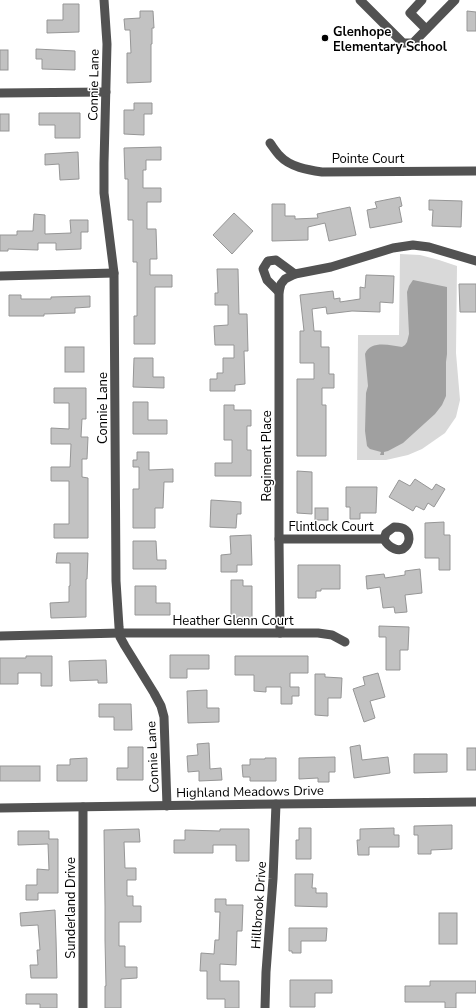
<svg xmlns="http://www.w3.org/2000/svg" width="476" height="1008" font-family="'Nunito Sans',sans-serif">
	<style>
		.green { fill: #d9d9d9 }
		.water { fill: #a0a0a0 }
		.building { fill: #c2c2c2; stroke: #969696 }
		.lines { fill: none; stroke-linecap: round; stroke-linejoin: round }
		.minor { stroke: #525252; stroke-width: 9 }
		.poi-dot { fill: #000; stroke: #fff; stroke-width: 1.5 }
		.labels { text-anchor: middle; stroke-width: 3; stroke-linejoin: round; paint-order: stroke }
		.poi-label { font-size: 13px; font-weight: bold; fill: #000; stroke: #fff; text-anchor: start }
		.street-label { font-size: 13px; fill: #000; stroke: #fff }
	</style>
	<rect width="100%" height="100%" fill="#fff"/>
	<polygon class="green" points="400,254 420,255 439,260 457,266 456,353 460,400 456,417 445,433 422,449 408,455 386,460 357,460 358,335 399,335"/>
	<path class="water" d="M413,280L447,287V354L446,362V396L442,405L435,414L403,443L388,451L384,452V455H380L381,452L370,449L367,446L365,431L366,393L368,386L365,354C370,340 390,345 402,347L405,345L407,342L409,334L407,292L409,286Z"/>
	<g class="building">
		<polygon points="63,4 79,4 79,32 47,33 47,20 63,20"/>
		<polygon points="140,11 153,11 154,28 152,28 152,44 151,44 151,82 127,83 127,53 131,53 130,30 125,30 124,19 140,18"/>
		<polygon points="467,11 476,12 476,31 467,31"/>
		<polygon points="36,49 75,51 75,70 42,69 42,59 36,59"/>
		<rect x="0" y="50" width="8" height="20"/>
		<polygon points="134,103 152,103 152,114 144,114 144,135 124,134 124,110 134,110"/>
		<polygon points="39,113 80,113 80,138 55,138 55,125 39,125"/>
		<rect x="0" y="114" width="9" height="17"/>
		<polygon points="161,147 161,160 146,160 146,170 143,170 143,188 161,188 161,202 147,202 147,229 156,229 157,259 150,259 150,275 172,275 172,287 155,287 155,344 134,344 134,316 137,316 137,262 133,262 133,220 128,220 128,179 125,179 124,148"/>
		<polygon points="78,152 79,179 60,180 59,164 45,165 45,154"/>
		<polygon points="400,197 402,206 399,207 402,222 370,228 367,210 377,208 375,202"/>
		<polygon points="429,200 462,201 461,227 432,226 433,210 429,210"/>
		<polygon points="272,204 285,204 285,216 295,216 295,219 318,218 317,214 350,207 356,235 329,241 325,223 308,227 308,240 272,241"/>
		<polygon points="234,213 253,231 232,254 213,235"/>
		<polygon points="34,214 45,215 45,234 71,233 70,220 88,220 88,232 81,232 81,249 56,250 56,243 38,243 38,250 8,249 8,251 0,251 0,235 17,235 17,231 33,231"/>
		<polygon points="217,269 238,269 239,314 247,314 248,351 244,351 245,384 235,385 235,391 210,391 210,379 217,379 217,373 223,373 223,358 234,358 234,345 215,345 214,326 228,325 228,305 215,305 215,293 218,293"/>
		<polygon points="366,275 394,276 393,303 380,302 380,312 352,311 327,314 326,307 312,309 314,331 321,331 321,347 329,347 329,374 334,374 334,388 322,388 322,405 326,405 326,456 297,456 297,379 314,379 314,363 300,363 300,331 304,331 300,295 333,291 334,299 340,298 340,302 360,299 360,287 365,288"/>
		<polygon points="459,284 476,284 476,312 460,312"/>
		<polygon points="9,295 21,295 21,299 51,299 51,297 90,296 90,307 75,308 75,313 44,314 44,316 9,316"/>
		<rect x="65" y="347" width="19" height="25"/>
		<polygon points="134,358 153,358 153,377 164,377 164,388 133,387"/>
		<polygon points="54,388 86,388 86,419 82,419 81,437 88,437 87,459 82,459 82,477 88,478 88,538 54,538 54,524 69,524 69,481 51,481 51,467 70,467 71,444 51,444 51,428 69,429 69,403 54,403"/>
		<polygon points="133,402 148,402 148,420 167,420 167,434 133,434"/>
		<polygon points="224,405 234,405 234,410 251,410 251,426 247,426 247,450 251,450 251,476 215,476 215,463 232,463 232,440 224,440"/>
		<polygon points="137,452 149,452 149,470 173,469 173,482 164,482 163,508 155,508 155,528 133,528 133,489 139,489 139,467 133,467 133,460 137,460"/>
		<polygon points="297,471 312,472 312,514 297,513"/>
		<polygon points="415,479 432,490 436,484 445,489 434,507 428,503 424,510 416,506 413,511 389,497 399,480 410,486"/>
		<polygon points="346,487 377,487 376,513 360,513 360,519 350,519 350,507 346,507"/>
		<polygon points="211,500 241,502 241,514 237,514 236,528 210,527"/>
		<rect x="315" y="508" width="13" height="12"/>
		<polygon points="444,522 444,535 450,535 450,570 439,570 439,558 425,558 425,523"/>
		<polygon points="251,535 252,565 237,565 237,572 221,572 221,555 231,554 230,536"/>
		<polygon points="133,541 156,541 157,560 166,560 166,569 133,569"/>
		<polygon points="57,553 88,553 87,579 86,579 86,617 51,618 50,603 69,602 69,586 70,586 70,563 56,563"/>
		<polygon points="298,565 340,565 340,589 321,589 321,591 316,591 316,598 298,598"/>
		<polygon points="420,569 422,593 405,595 407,612 395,613 394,607 383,608 380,587 367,589 366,576 384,574 385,578 405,575 405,571"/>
		<polygon points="231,580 243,580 243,586 252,586 252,618 231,618"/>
		<polygon points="135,586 156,586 156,603 170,603 170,615 135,615"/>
		<polygon points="379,626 409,627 408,650 400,650 400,670 386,670 386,637 379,637"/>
		<polygon points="170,655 209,655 209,669 187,669 187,678 170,678"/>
		<polygon points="26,656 52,656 52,686 41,686 41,673 18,673 18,684 0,684 0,658 26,658"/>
		<polygon points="235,656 308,656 308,673 290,673 290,687 299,687 299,696 292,696 292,704 281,704 281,687 266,687 266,692 254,691 254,675 235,675"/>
		<polygon points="106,660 107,683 98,683 98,680 70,681 69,661"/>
		<polygon points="378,673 385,697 370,701 375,718 364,722 353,689 365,685 363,677"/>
		<polygon points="315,674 325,674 325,677 342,678 341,698 328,698 328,716 315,715"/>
		<polygon points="207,690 207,708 219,708 219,722 188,723 187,691"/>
		<polygon points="99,704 131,704 132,730 114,730 114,717 99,717"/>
		<polygon points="209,743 210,769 221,768 222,780 199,781 199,771 188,772 187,756 198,755 197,744"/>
		<polygon points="360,745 362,760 388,757 390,773 354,778 350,747"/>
		<polygon points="128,747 143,747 143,780 117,780 117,768 128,768"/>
		<rect x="467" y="748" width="9" height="22"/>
		<polygon points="414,754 447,754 447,772 414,773"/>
		<polygon points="335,757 335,772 329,772 329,782 318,782 318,778 299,779 299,758"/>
		<polygon points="87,758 87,781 57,781 57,765 70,765 70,759"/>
		<polygon points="265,758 276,758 276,781 250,781 250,777 243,777 242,765 250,765 250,759 265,759"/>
		<rect x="0" y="766" width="40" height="15"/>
		<polygon points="452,825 452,849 431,850 431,854 418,854 418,835 414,835 414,826"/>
		<polygon points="299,828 311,828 311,859 296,859 296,840 299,840"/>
		<polygon points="394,828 394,835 399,835 399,847 369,847 369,855 358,855 357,840 360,840 360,829"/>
		<polygon points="139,829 140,842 124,842 125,868 136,868 136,880 127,880 127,896 133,896 133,906 141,906 141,922 119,922 119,946 125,946 125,967 137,967 137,978 121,979 121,1008 105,1008 105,986 106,986 105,940 105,906 104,830"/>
		<polygon points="220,829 249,829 249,861 236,861 236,845 213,845 213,853 174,853 174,840 185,840 185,830 220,831"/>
		<polygon points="18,831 49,831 49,839 58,839 58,893 38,893 38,900 26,900 26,885 37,885 37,869 49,870 48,844 18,845"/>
		<polygon points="295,874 313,874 312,888 316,888 316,893 327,893 327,907 295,906"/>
		<polygon points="215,899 226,899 226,905 243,905 242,931 237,931 236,965 220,964 220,981 239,981 239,1008 225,1008 225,999 207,999 207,971 200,971 201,953 214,954 215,940 219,940 220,912 215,912"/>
		<polygon points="55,910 56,938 57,978 31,978 30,965 38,965 37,950 40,950 38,925 21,926 20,913"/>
		<rect x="439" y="913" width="18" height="31"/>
		<polygon points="289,928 327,928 326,941 301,941 301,953 292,953 292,951 289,951"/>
		<polygon points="290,980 332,980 332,993 315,993 315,1007 290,1007"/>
		<polygon points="430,981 476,981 476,993 456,993 456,1008 445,1008 445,1002 405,1002 405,986 430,986"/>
		<polygon points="26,994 57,994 57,1008 40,1008 40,1004 26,1004"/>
	</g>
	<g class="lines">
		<g class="minor">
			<polyline points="104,0 107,44 104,163 104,193 114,273 116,581 119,627 120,637 125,646 154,693 161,706 164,717 167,806"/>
			<polyline points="360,0 403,43 413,43 455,0"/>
			<polyline points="422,0 410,13 426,29"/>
			<polyline points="0,93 106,92"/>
			<path d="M270,143C273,147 276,152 280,156C290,167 308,170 322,172L476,171"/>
			<polyline points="0,276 114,273"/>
			<polyline points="279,292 267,280 263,269 268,261 276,260 295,274"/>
			<path d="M394,527C403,527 409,529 409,539C409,541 408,543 407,545C400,555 388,547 384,539L386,533Z"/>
			<polyline points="279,539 384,539"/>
			<polyline points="280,633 279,539 279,292 281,284 285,279 295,274 331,267 393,248 413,245 429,247 476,261"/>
			<polyline points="0,636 120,633 318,633 332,635 345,642"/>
			<polyline points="83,807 83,1008"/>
			<polyline points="0,808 276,804 476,802"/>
			<polyline points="265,1008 266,972 273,879 276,804"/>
		</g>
	</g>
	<circle class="poi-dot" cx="325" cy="38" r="4"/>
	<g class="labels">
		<g class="poi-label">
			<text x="333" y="36">Glenhope<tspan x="333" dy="15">Elementary School</tspan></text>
		</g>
		<g class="street-label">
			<text transform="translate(93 85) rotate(-89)" y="5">Connie Lane</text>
			<text x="368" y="163">Pointe Court</text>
			<text transform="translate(102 408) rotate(-90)" y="5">Connie Lane</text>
			<text transform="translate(266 456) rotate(-90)" y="5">Regiment Place</text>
			<text x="331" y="531">Flintlock Court</text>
			<text x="233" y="625">Heather Glenn Court</text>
			<text transform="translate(152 757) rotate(-93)" y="5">Connie Lane</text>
			<text transform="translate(250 791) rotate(-1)" y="5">Highland Meadows Drive</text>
			<text transform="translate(258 905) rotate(-86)" y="5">Hillbrook Drive</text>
			<text transform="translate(70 908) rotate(-90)" y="5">Sunderland Drive</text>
		</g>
	</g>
</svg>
